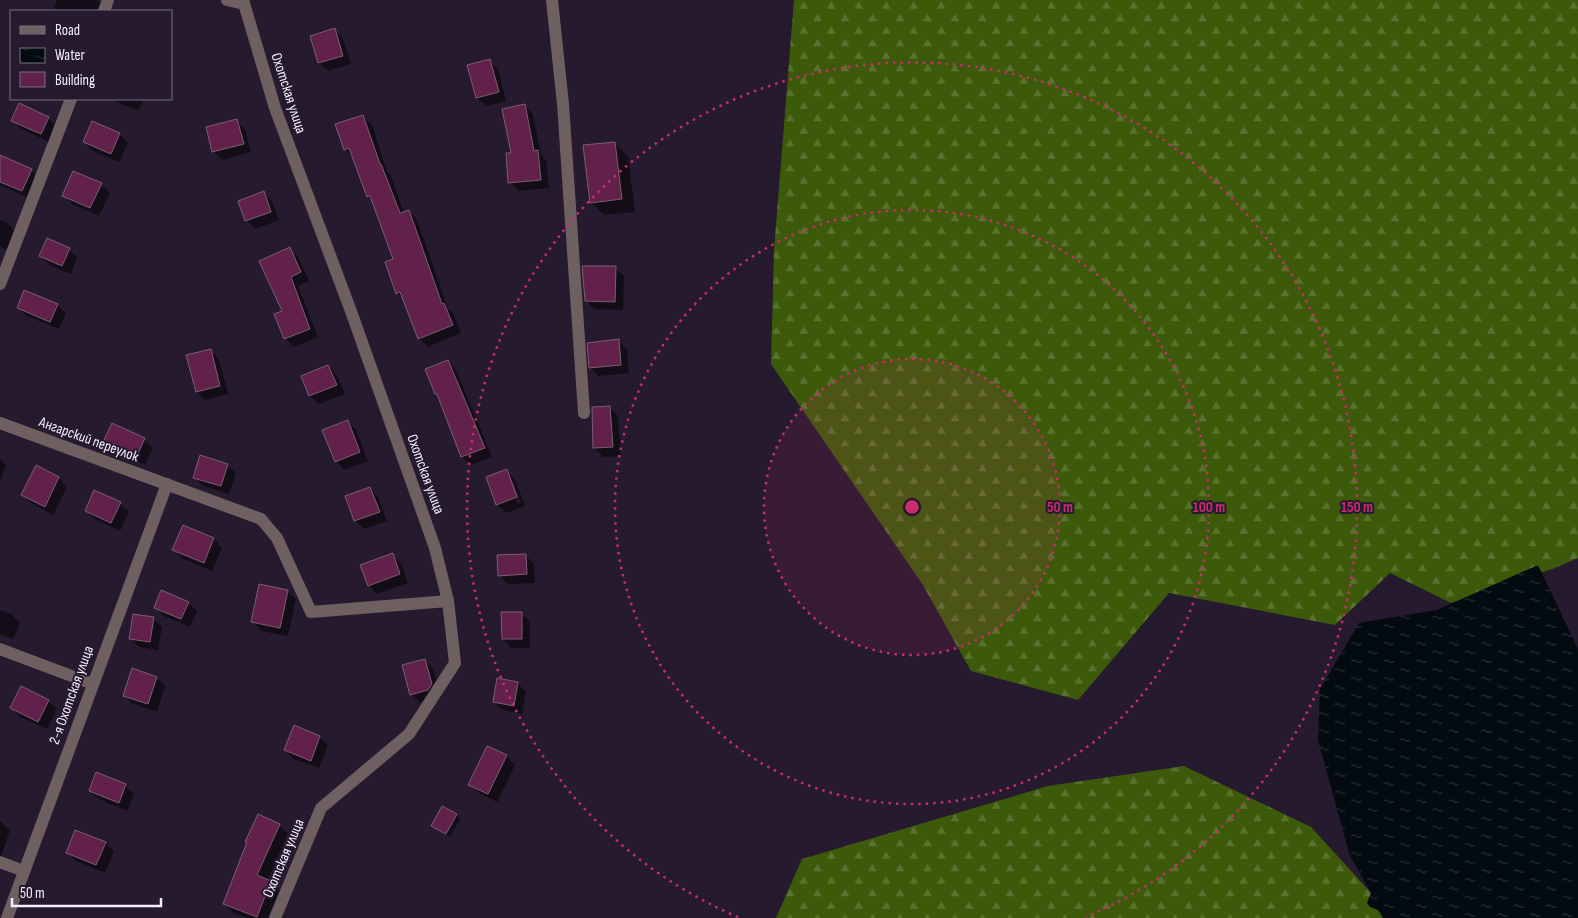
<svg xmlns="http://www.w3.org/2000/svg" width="1578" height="918" font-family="'Sofia Sans Condensed',sans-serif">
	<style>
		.forest { fill: url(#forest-firs) }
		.water { fill: url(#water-ripples) }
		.shadow { fill: #0007; fill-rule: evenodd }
		.building { fill: #62214a; stroke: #7a5f6e }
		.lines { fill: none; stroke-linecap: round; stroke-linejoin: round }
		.minor { stroke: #6e6061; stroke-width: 12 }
		.ring { fill: none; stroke: #c72e6b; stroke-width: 2.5; stroke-dasharray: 2.5 5 }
		.labels { text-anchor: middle; stroke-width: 4; stroke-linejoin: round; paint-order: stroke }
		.street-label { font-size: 15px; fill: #f6effd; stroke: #251a2e }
		.centre { fill: #c72e6b; stroke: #251a2e; stroke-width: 2.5 }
		.ring-label { font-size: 15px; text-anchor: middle; font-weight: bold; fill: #c72e6b; stroke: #251a2e; stroke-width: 4; stroke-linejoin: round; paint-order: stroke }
	</style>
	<defs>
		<pattern id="forest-firs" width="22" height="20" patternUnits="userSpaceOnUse" patternTransform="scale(1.25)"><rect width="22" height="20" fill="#3d5a0b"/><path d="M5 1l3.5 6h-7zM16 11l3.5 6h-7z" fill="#5a722f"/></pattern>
		<pattern id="water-ripples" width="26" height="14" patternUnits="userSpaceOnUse" patternTransform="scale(1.25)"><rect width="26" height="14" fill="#030b11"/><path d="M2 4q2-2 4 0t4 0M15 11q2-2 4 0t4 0" fill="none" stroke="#282f35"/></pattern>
	</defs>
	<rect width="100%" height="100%" fill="#251a2e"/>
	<g class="forest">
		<polygon points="794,0 1578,0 1578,558 1555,568 1451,603 1390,573 1335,625 1169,593 1078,700 971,671 923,585 771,364 774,250"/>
		<polygon points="1184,766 1311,827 1383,906 1387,918 776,918 802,859 1048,786"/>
	</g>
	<polygon class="water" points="1538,565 1578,649 1578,918 1383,918 1378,910 1370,907 1367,903 1371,893 1350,856 1318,740 1320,689 1359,623 1437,610"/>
	<g class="shadow">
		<polygon points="57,0 97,0 100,3 97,11 57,11 54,8"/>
		<polygon points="335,30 343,38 351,64 328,71 319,63 311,37"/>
		<polygon points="489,61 498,69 506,101 486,106 477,98"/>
		<polygon points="111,99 143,99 138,111 114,101"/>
		<polygon points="524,106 533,114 541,155 546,160 549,188 518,191 510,182 513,154"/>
		<polygon points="363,117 372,125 387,172 390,174 404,213 409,211 417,220 448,309 453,313 461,333 428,347 419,338 404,299 397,293 395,260 374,202 368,197 354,158 345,149"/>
		<polygon points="48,118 57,127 49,142 21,129 12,121"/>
		<polygon points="236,120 245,129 251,152 222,160 213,151"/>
		<polygon points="119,134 128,143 119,162 93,151 84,142"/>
		<polygon points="614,143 628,156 635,212 604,215 591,202"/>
		<polygon points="0,159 31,170 40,179 31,199 0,185"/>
		<polygon points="101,184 110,193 99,216 72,204 64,195"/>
		<polygon points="263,193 272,201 279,220 255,229 246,220"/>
		<polygon points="0,220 6,222 15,231 7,250 0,247"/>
		<polygon points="289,248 298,257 309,281 298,286 318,337 294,347 285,338"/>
		<polygon points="69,249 77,257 71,274 49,265 41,256"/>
		<polygon points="615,268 624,276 623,310 594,309 586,300"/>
		<polygon points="57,305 66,313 59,329 27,316 18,308"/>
		<polygon points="618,341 627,349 629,373 599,376 590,368"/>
		<polygon points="210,350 219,359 228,394 205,400 197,392"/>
		<polygon points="448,361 456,370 492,457 471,465 462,457 439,397 436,394"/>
		<polygon points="328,366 337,375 345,394 319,404 310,396 302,377"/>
		<polygon points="609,407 618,416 621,456 603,457 594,448"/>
		<polygon points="348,421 356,430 368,461 344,470 336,461"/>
		<polygon points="113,425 144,439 153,448 145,465 113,450 105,442"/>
		<polygon points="0,459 6,465 0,481"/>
		<polygon points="227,465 236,473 229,494 203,486 195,478"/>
		<polygon points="36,467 59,478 67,487 53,515 31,503 23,495"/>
		<path d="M506,470L515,479L525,506L506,513L497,504ZM509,479H512L521,503L518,504Z"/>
		<polygon points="370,488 378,497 387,521 364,529 355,521 347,497"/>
		<polygon points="120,503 129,512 120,531 95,519 86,511"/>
		<polygon points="183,526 214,539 222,548 212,571 182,558 173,549"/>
		<polygon points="392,555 401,563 408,583 377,594 369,585"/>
		<polygon points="525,555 534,564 535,583 508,584 499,575"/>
		<polygon points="287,591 296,599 288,636 261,631 253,622"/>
		<polygon points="188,603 197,611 190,627 164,616 155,607"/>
		<polygon points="0,610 11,614 20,623 13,639 0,634"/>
		<polygon points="521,613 530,622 530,648 511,648 503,639"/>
		<polygon points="153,618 162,627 158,650 139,647 130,638"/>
		<polygon points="425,660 433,669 440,693 436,698 420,703 412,694"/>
		<polygon points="133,670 157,678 165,686 157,712 133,704 124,696"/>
		<polygon points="517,683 526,692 522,714 503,710 494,702"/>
		<polygon points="48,701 57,709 47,729 20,717 12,708"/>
		<polygon points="294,727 320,737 328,746 319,768 294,759 285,750"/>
		<polygon points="506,756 515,765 497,802 479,793 470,785"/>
		<polygon points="125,785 134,794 127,811 99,799 90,791"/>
		<polygon points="457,815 460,819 450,837 437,829 433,825"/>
		<polygon points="0,821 10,830 1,857 0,857"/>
		<polygon points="279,825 288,834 267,881 270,882 279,891 268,918 247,918 233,913 225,904"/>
		<polygon points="105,843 114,851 105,873 76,861 67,853"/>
	</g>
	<g class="building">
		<polygon points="335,28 343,56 318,63 310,36"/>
		<polygon points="490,59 499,92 476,98 467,65"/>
		<polygon points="19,103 49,117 41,134 11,121"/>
		<polygon points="525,104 534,151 538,150 541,180 508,183 506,153 511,153 502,109"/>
		<polygon points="363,115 380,164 381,164 400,213 409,210 442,304 444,303 453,325 418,339 400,292 396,294 385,262 393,259 370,196 367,197 349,148 344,150 335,124"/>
		<polygon points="237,119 244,144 212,152 206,127"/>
		<polygon points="92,121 120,133 111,154 83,142"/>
		<polygon points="615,142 622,199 590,203 583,145"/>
		<polygon points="0,155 32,169 22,191 0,182"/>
		<polygon points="73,171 102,183 90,208 62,196"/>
		<polygon points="264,191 271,212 245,221 238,201"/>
		<polygon points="47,238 70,248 62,266 39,256"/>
		<polygon points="290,247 301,272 291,277 310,329 284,339 274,314 282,311 259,261"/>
		<polygon points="582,266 616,266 615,302 585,301"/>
		<polygon points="24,290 58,304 50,322 17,308"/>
		<polygon points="619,339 621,365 589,368 587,343"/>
		<polygon points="211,349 220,386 196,392 186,355"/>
		<polygon points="448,360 485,448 461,457 437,394 435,394 425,369"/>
		<polygon points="328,365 337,385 309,396 301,376"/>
		<polygon points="610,406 613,447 593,448 592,407"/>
		<polygon points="348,420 360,452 335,462 322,430"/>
		<polygon points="112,423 145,438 136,458 103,442"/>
		<polygon points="200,455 228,464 221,486 193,478"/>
		<polygon points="36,465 59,477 45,507 21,495"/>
		<polygon points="507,469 517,497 496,505 486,477"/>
		<polygon points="370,487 380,512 354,521 345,496"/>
		<polygon points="94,490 121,502 111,523 85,511"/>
		<polygon points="183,525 214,538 204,563 172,550"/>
		<polygon points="393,553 400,574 368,586 360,565"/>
		<polygon points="526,554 527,574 498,576 497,555"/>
		<polygon points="259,584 288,590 280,628 251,622"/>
		<polygon points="161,590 189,602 181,619 154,608"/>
		<polygon points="501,612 522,612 522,639 502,639"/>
		<polygon points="133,614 154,617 150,642 129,639"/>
		<polygon points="425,659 432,684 428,690 410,695 402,665"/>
		<polygon points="132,668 157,677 148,704 123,696"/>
		<polygon points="497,678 518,682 514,706 493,702"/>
		<polygon points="21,686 49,700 38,722 10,708"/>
		<polygon points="294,725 320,736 311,761 284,750"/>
		<polygon points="487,746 507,755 488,794 468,785"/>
		<polygon points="96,772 126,784 119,803 89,791"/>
		<polygon points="442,806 457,814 446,834 431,826"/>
		<polygon points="258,814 280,824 257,875 271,881 257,917 223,904 247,842 245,842"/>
		<polygon points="75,830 106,842 96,865 66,853"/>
	</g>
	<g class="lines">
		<g class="minor">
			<polyline points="227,0 244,4"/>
			<polyline points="243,0 275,108 352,314 435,548 448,601 455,663 409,734 321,808 275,918"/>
			<polyline points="552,0 563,104 584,413"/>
			<polyline points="104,11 108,0"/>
			<polyline points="0,284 71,99"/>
			<polyline points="0,423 261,519 277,538 311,612 448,601"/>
			<polyline points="0,649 93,684"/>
			<polyline points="0,862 24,871"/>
			<polyline points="7,918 167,484"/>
		</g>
	</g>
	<circle cx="912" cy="507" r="148" fill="#c72e6b" fill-opacity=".12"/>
	<g class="ring">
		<circle cx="912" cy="507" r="148"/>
		<circle cx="912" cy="507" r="297"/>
		<path d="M738 917A445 445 0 1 1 1086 917"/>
	</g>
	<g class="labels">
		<g class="street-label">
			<text transform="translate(289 93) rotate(72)" y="5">Охотская улица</text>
			<text transform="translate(89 439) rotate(20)" y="5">Ангарский переулок</text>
			<text transform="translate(426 474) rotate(70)" y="5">Охотская улица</text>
			<text transform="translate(71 695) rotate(-70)" y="5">2-я Охотская улица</text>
			<text transform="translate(283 858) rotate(-67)" y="5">Охотская улица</text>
		</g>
	</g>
	<circle cx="912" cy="507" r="8" class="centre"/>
	<g class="ring-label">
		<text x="1060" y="512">50 m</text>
		<text x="1209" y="512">100 m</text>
		<text x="1357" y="512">150 m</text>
	</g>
	<rect x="10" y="10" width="162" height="90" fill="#251a2e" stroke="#796f81"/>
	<rect x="20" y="26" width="25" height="8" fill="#6e6061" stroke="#796f81"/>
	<text x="55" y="35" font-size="15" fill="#f6effd">Road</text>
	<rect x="20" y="48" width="25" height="15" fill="url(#water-ripples)" stroke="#796f81"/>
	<text x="55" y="60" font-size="15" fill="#f6effd">Water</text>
	<rect x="20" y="72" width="25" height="15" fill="#62214a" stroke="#796f81"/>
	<text x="55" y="85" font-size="15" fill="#f6effd">Building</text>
	<path d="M12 898v8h149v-8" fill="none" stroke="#f6effd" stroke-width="2.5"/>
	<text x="20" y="898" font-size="15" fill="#f6effd" stroke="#251a2e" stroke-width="4" paint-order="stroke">50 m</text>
</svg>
